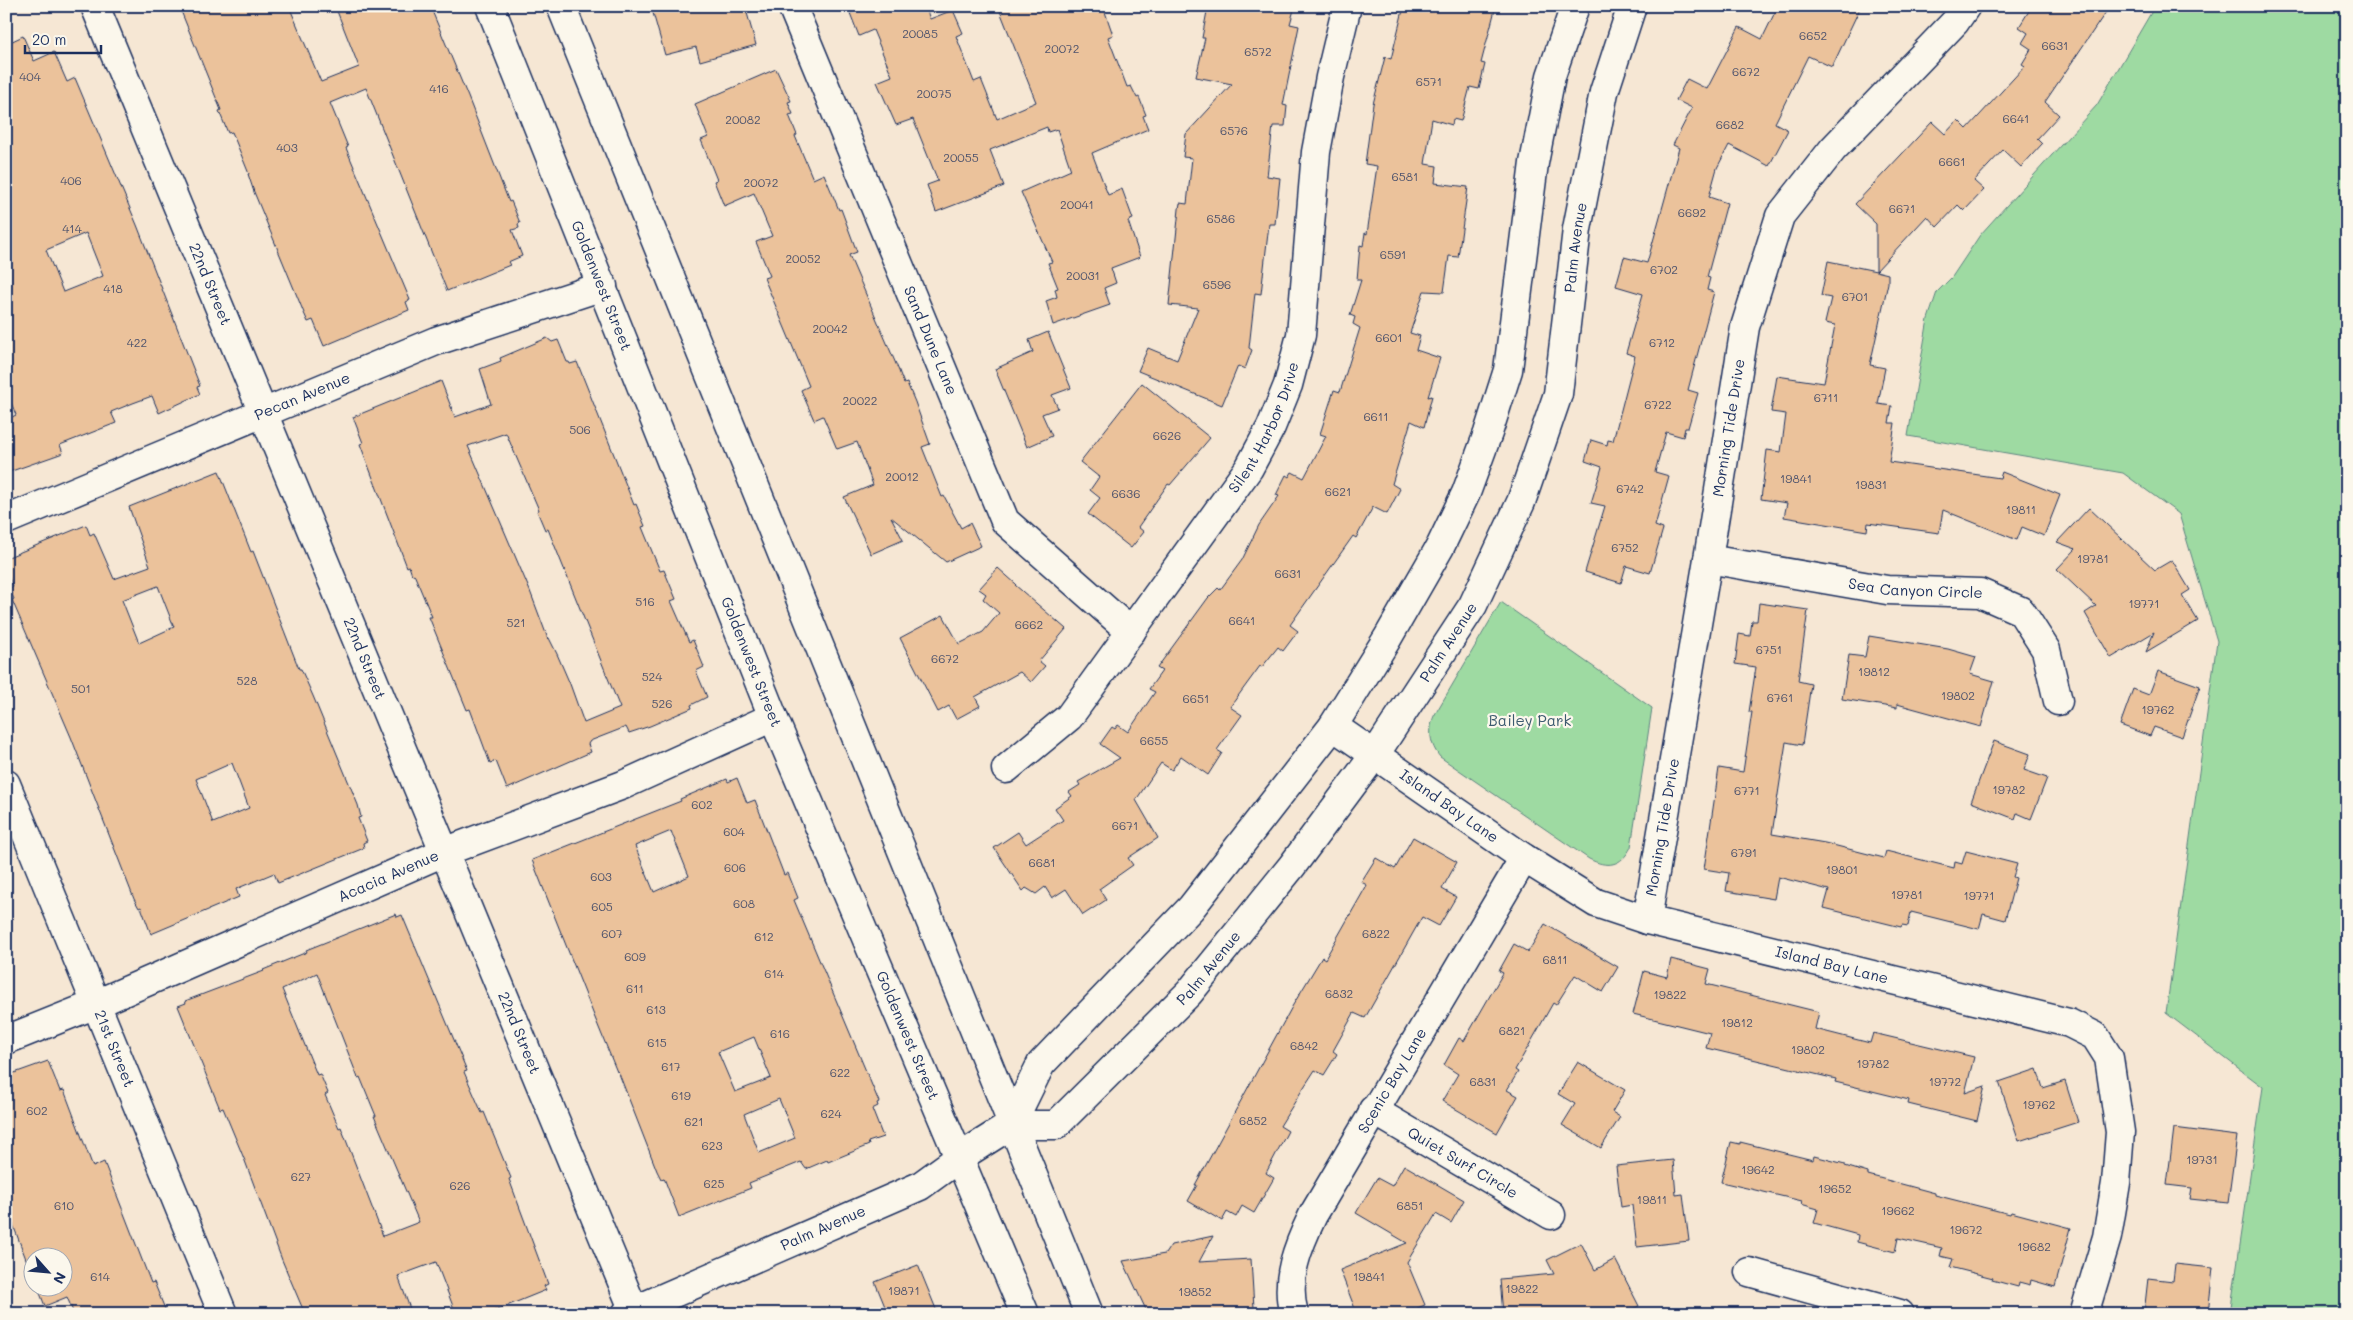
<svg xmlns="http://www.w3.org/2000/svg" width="2353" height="1320" font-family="Mali,sans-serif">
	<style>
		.green { fill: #9edaa2; stroke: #5c8480 }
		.building { fill: #ebc29b; stroke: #1b2f5e; fill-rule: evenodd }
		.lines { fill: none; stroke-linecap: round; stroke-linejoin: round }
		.minor-casing { stroke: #1b2f5e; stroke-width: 31 }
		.tertiary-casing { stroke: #1b2f5e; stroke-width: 31 }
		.secondary-casing { stroke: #1b2f5e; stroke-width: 31 }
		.minor { stroke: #fbf7ec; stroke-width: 28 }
		.tertiary { stroke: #fbf7ec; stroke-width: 28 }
		.secondary { stroke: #fbf7ec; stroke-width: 28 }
		.labels { text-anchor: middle; stroke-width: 4.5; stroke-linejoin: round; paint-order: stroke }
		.number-label { font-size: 12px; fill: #4f546d }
		.street-label { font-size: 15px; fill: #1b2f5e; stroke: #fbf7ec }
		.park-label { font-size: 15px; fill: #3c5a6f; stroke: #fbf7ec }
	</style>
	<rect width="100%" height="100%" fill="#f6e7d4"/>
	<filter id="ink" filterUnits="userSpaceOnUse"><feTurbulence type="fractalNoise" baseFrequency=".02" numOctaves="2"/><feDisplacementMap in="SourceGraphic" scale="10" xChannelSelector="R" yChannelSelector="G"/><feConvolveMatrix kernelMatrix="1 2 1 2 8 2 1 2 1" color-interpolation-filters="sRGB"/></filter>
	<g filter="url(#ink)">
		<g class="green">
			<polygon points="2155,6 2347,6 2347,1314 2230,1314 2263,1087 2166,1013 2217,641 2179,514 2123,473 1908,436 1928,319 1937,292 1952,277 1980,235 2097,105"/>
			<path d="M1501,602L1652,708L1631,847C1621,867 1607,868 1589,859L1440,757C1430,745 1428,730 1434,716Z"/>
		</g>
		<g class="building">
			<polygon points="179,6 289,6 321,82 359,67 335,6 430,6 468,97 509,202 511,201 520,223 518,224 519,228 512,230 522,256 508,262 510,265 447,291 366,88 330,103 348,147 346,148 410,300 406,302 409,310 324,346 313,320 308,322 304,313 254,192 248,174 249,174 232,132 228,133 219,111 221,110"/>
			<polygon points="651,6 745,6 756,45 700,61 696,47 665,55"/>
			<polygon points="868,6 925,6 930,19 953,10 963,33 956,36 974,82 981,79 997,119 1036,102 998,6 1103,6 1113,35 1108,37 1127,87 1131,86 1137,98 1139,97 1146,115 1143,116 1148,129 1092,153 1108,195 1122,189 1133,219 1128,221 1140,257 1111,268 1116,283 1104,288 1110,305 1053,325 1046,301 1057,297 1055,289 1058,288 1048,263 1052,262 1021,192 1071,170 1057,129 1048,132 1047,127 990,150 1004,186 936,212 927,185 938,181 913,119 896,125 877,82 892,76 873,30 859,36 850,13"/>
			<polygon points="1208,6 1295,6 1290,24 1299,26 1283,105 1287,106 1285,126 1273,126 1267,176 1280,178 1275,224 1269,224 1261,294 1255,293 1249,348 1252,350 1245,369 1238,366 1222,405 1138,371 1148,348 1177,360 1198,308 1169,305 1179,209 1180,203 1187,204 1192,158 1183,157 1186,134 1232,84 1196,77 1205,38 1202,38"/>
			<polygon points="1404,6 1496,6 1481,63 1485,64 1479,89 1470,87 1461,121 1453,119 1452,125 1432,119 1425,164 1437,166 1435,183 1468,187 1458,257 1449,256 1444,292 1424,291 1410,333 1420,336 1416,350 1440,358 1428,397 1432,396 1424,427 1411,421 1392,484 1400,489 1387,514 1373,507 1356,538 1353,536 1290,625 1298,631 1283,651 1278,647 1262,667 1260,666 1230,707 1242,715 1217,750 1222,753 1208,775 1181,756 1172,770 1161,763 1136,800 1158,838 1128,858 1133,865 1099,889 1106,900 1083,915 1066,889 1052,898 1045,887 1036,894 1026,888 1023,891 994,848 1018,832 1026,844 1063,820 1055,808 1072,796 1069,792 1080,785 1078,782 1120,758 1100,744 1112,727 1115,729 1118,725 1128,732 1155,692 1149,689 1162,671 1157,668 1208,598 1218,588 1220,590 1242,560 1259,525 1279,496 1276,495 1286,475 1289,477 1292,472 1304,478 1326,436 1320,434 1334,390 1340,392 1360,328 1353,324 1355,317 1350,315 1361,280 1357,280 1360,245 1363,246 1365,233 1367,234 1377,166 1365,164 1373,104 1385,57 1391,59"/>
			<polygon points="1778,6 1861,6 1832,67 1808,56 1775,123 1788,130 1769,166 1729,145 1717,168 1709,197 1727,203 1707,277 1710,278 1707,290 1714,292 1688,390 1698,393 1688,428 1685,428 1683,437 1666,432 1655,472 1669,476 1655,526 1663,529 1650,573 1626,566 1621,583 1585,572 1605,506 1591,503 1602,467 1585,461 1591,440 1607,445 1608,440 1613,441 1635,356 1626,353 1643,294 1616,286 1624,257 1647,263 1679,148 1673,145 1692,108 1676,100 1687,79 1707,89 1739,27 1762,39"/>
			<polygon points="2032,6 2110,6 2045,102 2059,115 2037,139 2042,144 2021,167 2003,150 1974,181 1984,190 1964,211 1958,205 1937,227 1927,216 1876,271 1888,274 1888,283 1870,365 1885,368 1878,404 1892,406 1889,423 1895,423 1889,462 2000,478 2002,472 2060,495 2044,536 2022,527 2017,540 1943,510 1939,533 1868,523 1867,531 1784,517 1787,503 1761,499 1767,450 1781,452 1786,414 1771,412 1777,376 1824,383 1835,325 1825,323 1831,298 1821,296 1828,261 1876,271 1876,224 1855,204 1932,122 1945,134 1958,120 1967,129 2025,66 2022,64 2031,49 2022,43 2028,33 2019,27"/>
			<path d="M23,36L34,61L54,52L67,82L75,78L137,225L200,386L197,387L200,394L159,413L152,396L133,403L111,412L116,423L60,445L63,453L6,473V420L16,415L6,390V44ZM86,233L103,276L63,292L46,250Z"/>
			<polygon points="776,69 791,101 788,102 793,114 789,115 797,135 795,136 813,179 824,174 839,210 841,209 857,252 849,255 899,371 904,384 907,383 915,402 930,444 922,447 942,497 944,496 961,528 970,523 981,546 946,562 891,517 903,540 871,554 844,497 873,485 857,442 837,449 823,416 814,420 801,390 809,386 764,278 770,276 756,242 772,236 754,193 724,206 714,181 717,180 701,140 708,137 695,104"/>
			<polygon points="1048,332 1071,388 1052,395 1058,408 1042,414 1052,436 1027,447 995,369 1033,352 1029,340"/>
			<path d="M547,338L552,342L558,340L567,362H569L570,364L577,362L634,505L636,504L645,526L642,527L644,532L660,571L664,570L676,599L671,601L689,642L693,640L704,667L696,671L707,697L691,705L692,708L650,726L629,733L626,727L590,741L588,744L591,752L507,789L496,761L490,763L470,709L467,710L429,617H432L414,574L412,575L409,566L407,567L360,444L363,443L353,417L441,381L455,417L491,404L480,369L501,361L500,358ZM506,433L539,510L537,511L545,530L548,529L620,708L584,723L570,684L557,654L549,638L548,639L530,591L468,446Z"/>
			<polygon points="1142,383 1210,438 1170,485 1168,484 1138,527 1144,532 1131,548 1088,514 1100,498 1090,490 1099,477 1080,462"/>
			<path d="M219,471L251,552L253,551L299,669H301L313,696L358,805L361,817L358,818L367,841L363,843L364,848L278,883L274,873L236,889L239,897L151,934L141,907L139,908L134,899L71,737L12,600L14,599L9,588L13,587L6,571V558L86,525L90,535L94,533L114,579L150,566L129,507ZM158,586L174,627L139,643L122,600ZM232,763L249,808L213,823L196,779Z"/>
			<polygon points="2089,508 2155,570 2172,560 2190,590 2182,595 2198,621 2146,652 2154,632 2111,658 2085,613 2096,606 2057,569 2076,549 2057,542"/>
			<polygon points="998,568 1016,584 1015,585 1066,629 1039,661 1045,666 1031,682 1020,672 975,697 980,706 956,719 949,706 938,712 900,638 943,615 959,644 983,632 999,613 983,599 986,594 979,589"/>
			<polygon points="1759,603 1808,610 1798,681 1811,684 1802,745 1786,742 1772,834 1825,843 1884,858 1886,851 1954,868 1955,862 1962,864 1966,851 2017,864 2013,877 2016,878 2005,920 1983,914 1979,929 1911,912 1908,926 1902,925 1901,927 1824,908 1829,890 1778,877 1774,899 1726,891 1729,873 1704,869 1719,768 1743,772 1752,712 1749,712 1756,667 1735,664 1739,634 1750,636 1752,621 1757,621"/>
			<polygon points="1869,636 1948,649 1976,657 1970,674 1994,681 1981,727 1897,704 1897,708 1842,699 1849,655 1865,657"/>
			<polygon points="2158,671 2200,686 2182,737 2154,727 2150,736 2120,725 2133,689 2149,695"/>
			<polygon points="1994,741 2030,754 2024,770 2047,778 2031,819 2017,813 2015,819 1971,802"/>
			<path d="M737,778L747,803L755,800L784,875L788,873L798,898L794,900L879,1102L877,1103L878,1106L872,1109L883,1137L868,1142L869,1145L828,1162L827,1160L806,1169L801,1162L749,1183L751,1188L679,1217L664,1178L661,1179L657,1171L618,1071L617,1072L595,1018L532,860L681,801L680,799L727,779L728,782ZM671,831L689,876L654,892L635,846ZM754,1037L771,1078L735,1092L718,1052ZM779,1099L795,1138L759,1153L744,1114Z"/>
			<polygon points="1413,837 1457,862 1442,889 1456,897 1439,926 1422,917 1365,1018 1354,1013 1333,1051 1337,1054 1324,1075 1315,1070 1304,1087 1280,1126 1288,1131 1266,1173 1274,1178 1254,1213 1242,1206 1236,1217 1227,1212 1222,1221 1188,1201 1197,1185 1195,1185 1293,1005 1322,957 1325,959 1367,885 1361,882 1376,858 1395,869"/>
			<path d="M396,914L397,917L402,915L467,1071L464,1072L482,1113L484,1112L511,1178L509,1179L548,1284L544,1286L546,1290L487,1314H456L436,1262L398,1276L412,1314H305L282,1260L245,1161L223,1108L220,1109L178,1006L186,1003L185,1001L264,971L263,970L307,952L306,950ZM317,973L358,1078L360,1077L376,1116H374L419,1222L383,1236L341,1127L339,1128L325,1095L328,1093L320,1074L317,1075L282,989Z"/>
			<polygon points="1545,924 1618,967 1603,992 1575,975 1556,1005 1553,1003 1515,1070 1518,1072 1507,1090 1518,1096 1497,1133 1442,1101 1458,1074 1444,1065 1459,1038 1464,1041 1503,973 1499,971 1514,944 1528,952"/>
			<polygon points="1671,959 1710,969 1706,984 1819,1012 1815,1029 1870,1043 1873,1033 1974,1057 1965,1093 1985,1086 1977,1121 1908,1104 1909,1100 1835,1082 1836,1079 1706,1048 1710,1033 1633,1014 1644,971 1667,977"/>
			<polygon points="48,1061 60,1091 64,1090 93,1167 104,1162 151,1283 154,1282 167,1314 74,1314 67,1297 45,1306 38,1288 62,1288 62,1258 32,1258 32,1275 6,1206 6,1076"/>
			<polygon points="1578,1062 1625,1090 1612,1112 1620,1117 1601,1148 1562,1125 1575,1104 1558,1094"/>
			<polygon points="2037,1069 2043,1088 2065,1081 2078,1122 2019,1141 1999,1082"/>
			<polygon points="2174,1128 2237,1136 2228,1203 2190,1199 2192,1188 2167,1185"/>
			<polygon points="1731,1142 1740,1144 1740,1142 1813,1160 1814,1156 1845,1164 1845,1166 1868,1173 1868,1175 1935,1193 1935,1195 2010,1214 2011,1212 2071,1228 2055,1287 2031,1280 2030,1285 2019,1282 2018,1287 1992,1280 1993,1278 1950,1267 1953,1259 1940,1256 1942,1248 1898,1238 1895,1252 1857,1242 1858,1235 1814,1223 1818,1209 1801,1204 1802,1201 1721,1182"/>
			<polygon points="1673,1160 1676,1195 1683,1194 1689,1241 1637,1247 1632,1205 1621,1207 1616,1166"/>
			<polygon points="1404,1165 1464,1200 1451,1223 1436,1214 1407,1262 1425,1305 1402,1314 1357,1314 1340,1270 1407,1243 1356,1213 1377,1178 1392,1186"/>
			<polygon points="1213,1236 1199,1262 1251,1259 1254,1308 1212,1314 1148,1314 1123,1261 1165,1254 1171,1245"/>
			<polygon points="1581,1243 1595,1270 1615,1259 1639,1306 1624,1314 1503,1314 1500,1279 1554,1274 1547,1260"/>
			<polygon points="2175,1264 2213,1268 2208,1314 2144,1314 2148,1278 2173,1281"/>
			<polygon points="918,1265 938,1314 888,1314 875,1282"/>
		</g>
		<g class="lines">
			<g class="minor-casing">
				<g id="minor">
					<path id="s1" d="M95,6L634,1311"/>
					<path id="s2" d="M792,6L1005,521L1131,632"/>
					<path id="s3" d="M6,520L436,341L603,286"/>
					<path id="s4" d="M1708,559L1887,590L1980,593L2021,611L2046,650L2058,701"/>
					<path id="s5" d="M1333,726L1524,858L1596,903L1647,920L2069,1023L2095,1036L2109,1058L2120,1132L2116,1183L2107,1237L2084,1314"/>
					<path id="s6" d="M1006,769L1069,717L1249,468L1271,427L1288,385L1301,335L1316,152L1330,77L1347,6"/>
					<path id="s7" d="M6,784L223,1314"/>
					<path id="s8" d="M1647,920L1708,559L1745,327L1780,216L1833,149L1955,22L1966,6"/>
					<path id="s9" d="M6,1040L96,1004L444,852L623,785L773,717"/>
					<path id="s10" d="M1373,1110L1551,1215"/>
					<polyline points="1749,1272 1900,1314"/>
					<path id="s11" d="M1294,1314C1284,1279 1298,1246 1313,1215L1524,858"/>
				</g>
			</g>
			<g class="tertiary-casing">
				<g id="tertiary">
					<path id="s12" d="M1011,1125H1056L1189,993L1292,866L1376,753L1473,605L1521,502L1558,394L1577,229L1604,92L1632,6"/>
					<path id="s13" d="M626,1314L920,1186L960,1157L1011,1125L1041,1064L1191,908L1333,726L1387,639L1440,547L1466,493L1488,433L1508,370L1534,163L1551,76L1575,6"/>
				</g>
			</g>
			<g class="secondary-casing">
				<g id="secondary">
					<path id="s14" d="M490,6L773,717L1025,1314"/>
					<polyline points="561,6 1089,1314"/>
				</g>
			</g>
			<use href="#minor" class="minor"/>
			<use href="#tertiary" class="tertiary"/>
			<use href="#secondary" class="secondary"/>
		</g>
	</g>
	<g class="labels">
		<g class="number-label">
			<text x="920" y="38">20085</text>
			<text x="1813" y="40">6652</text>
			<text x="2055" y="50">6631</text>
			<text x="1062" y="53">20072</text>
			<text x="1258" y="56">6572</text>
			<text x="1746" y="76">6672</text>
			<text x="30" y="81">404</text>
			<text x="1429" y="86">6571</text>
			<text x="439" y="93">416</text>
			<text x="934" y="98">20075</text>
			<text x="2016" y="123">6641</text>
			<text x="743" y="124">20082</text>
			<text x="1730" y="129">6682</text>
			<text x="1234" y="135">6576</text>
			<text x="287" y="152">403</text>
			<text x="961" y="162">20055</text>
			<text x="1952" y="166">6661</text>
			<text x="1405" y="181">6581</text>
			<text x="71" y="185">406</text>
			<text x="761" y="187">20072</text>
			<text x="1077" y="209">20041</text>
			<text x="1902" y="213">6671</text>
			<text x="1692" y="217">6692</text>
			<text x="1221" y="223">6586</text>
			<text x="72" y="233">414</text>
			<text x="1393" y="259">6591</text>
			<text x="803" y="263">20052</text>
			<text x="1664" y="274">6702</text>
			<text x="1083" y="280">20031</text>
			<text x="1217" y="289">6596</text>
			<text x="113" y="293">418</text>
			<text x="1855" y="301">6701</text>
			<text x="830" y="333">20042</text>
			<text x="1389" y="342">6601</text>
			<text x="137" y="347">422</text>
			<text x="1662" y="347">6712</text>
			<text x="1826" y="402">6711</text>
			<text x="860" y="405">20022</text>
			<text x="1658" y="409">6722</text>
			<text x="1376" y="421">6611</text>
			<text x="580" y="434">506</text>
			<text x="1167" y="440">6626</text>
			<text x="902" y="481">20012</text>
			<text x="1796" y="483">19841</text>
			<text x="1871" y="489">19831</text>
			<text x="1630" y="493">6742</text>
			<text x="1338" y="496">6621</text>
			<text x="1126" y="498">6636</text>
			<text x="2021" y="514">19811</text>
			<text x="1625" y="552">6752</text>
			<text x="2093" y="563">19781</text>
			<text x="1288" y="578">6631</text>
			<text x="645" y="606">516</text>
			<text x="2144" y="608">19771</text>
			<text x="1242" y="625">6641</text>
			<text x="516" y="627">521</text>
			<text x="1029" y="629">6662</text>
			<text x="1769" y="654">6751</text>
			<text x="945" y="663">6672</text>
			<text x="1874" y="676">19812</text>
			<text x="652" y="681">524</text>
			<text x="247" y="685">528</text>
			<text x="81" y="693">501</text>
			<text x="1958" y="700">19802</text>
			<text x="1780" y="702">6761</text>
			<text x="1196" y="703">6651</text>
			<text x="662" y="708">526</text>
			<text x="2158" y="714">19762</text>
			<text x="1154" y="745">6655</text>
			<text x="2009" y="794">19782</text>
			<text x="1747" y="795">6771</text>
			<text x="702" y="809">602</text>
			<text x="1125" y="830">6671</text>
			<text x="734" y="836">604</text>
			<text x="1744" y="857">6791</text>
			<text x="1042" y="867">6681</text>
			<text x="735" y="872">606</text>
			<text x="1842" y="874">19801</text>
			<text x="601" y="881">603</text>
			<text x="1907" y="899">19781</text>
			<text x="1979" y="900">19771</text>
			<text x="744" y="908">608</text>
			<text x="602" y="911">605</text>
			<text x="612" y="938">607</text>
			<text x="1376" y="938">6822</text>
			<text x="764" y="941">612</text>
			<text x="635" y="961">609</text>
			<text x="1555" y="964">6811</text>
			<text x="774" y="978">614</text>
			<text x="635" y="993">611</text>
			<text x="1339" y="998">6832</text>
			<text x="1670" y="999">19822</text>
			<text x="656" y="1014">613</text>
			<text x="1737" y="1027">19812</text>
			<text x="1512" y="1035">6821</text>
			<text x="780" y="1038">616</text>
			<text x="657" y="1047">615</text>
			<text x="1304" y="1050">6842</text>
			<text x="1808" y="1054">19802</text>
			<text x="1873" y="1068">19782</text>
			<text x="671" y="1071">617</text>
			<text x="840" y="1077">622</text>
			<text x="1483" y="1086">6831</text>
			<text x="1945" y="1086">19772</text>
			<text x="681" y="1100">619</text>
			<text x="2039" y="1109">19762</text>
			<text x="37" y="1115">602</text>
			<text x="831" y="1118">624</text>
			<text x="1253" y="1125">6852</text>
			<text x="694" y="1126">621</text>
			<text x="712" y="1150">623</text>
			<text x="2202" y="1164">19731</text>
			<text x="1758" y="1174">19642</text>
			<text x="301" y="1181">627</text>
			<text x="714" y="1188">625</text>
			<text x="460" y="1190">626</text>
			<text x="1835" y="1193">19652</text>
			<text x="1652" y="1204">19811</text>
			<text x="64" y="1210">610</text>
			<text x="1410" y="1210">6851</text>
			<text x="1898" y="1215">19662</text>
			<text x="1966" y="1234">19672</text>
			<text x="2034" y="1251">19682</text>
			<text x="100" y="1281">614</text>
			<text x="1369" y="1281">19841</text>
			<text x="1522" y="1293">19822</text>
			<text x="904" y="1295">19871</text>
			<text x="1195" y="1296">19852</text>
		</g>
		<g class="street-label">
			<text dy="5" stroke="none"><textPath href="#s12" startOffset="1089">Palm Avenue</textPath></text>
			<text dy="5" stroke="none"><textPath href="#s1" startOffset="301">22nd Street</textPath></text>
			<text dy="5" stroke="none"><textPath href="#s14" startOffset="301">Goldenwest Street</textPath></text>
			<text dy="5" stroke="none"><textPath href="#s2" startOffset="362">Sand Dune Lane</textPath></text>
			<text dy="5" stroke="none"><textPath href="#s3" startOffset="321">Pecan Avenue</textPath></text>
			<text dy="5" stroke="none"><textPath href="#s6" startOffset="432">Silent Harbor Drive</textPath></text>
			<text dy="5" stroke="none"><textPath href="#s8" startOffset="499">Morning Tide Drive</textPath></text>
			<text dy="5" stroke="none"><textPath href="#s4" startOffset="210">Sea Canyon Circle</textPath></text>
			<text dy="5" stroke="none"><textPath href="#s12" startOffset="669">Palm Avenue</textPath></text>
			<text dy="5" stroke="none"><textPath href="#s1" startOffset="706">22nd Street</textPath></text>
			<text dy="5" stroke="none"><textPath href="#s14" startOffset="706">Goldenwest Street</textPath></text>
			<text dy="5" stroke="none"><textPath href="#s5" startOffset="141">Island Bay Lane</textPath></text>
			<text dy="5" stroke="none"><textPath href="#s8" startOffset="94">Morning Tide Drive</textPath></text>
			<text dy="5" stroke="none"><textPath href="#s9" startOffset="416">Acacia Avenue</textPath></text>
			<text dy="5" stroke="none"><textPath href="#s5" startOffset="561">Island Bay Lane</textPath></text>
			<text dy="5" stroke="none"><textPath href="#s12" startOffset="264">Palm Avenue</textPath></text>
			<text dy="5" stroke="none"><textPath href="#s1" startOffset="1111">22nd Street</textPath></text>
			<text dy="5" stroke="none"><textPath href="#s14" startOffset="1111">Goldenwest Street</textPath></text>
			<text dy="5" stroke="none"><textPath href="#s7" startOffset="286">21st Street</textPath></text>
			<text dy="5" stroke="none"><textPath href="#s11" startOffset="259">Scenic Bay Lane</textPath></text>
			<text dy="5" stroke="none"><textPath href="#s10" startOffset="104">Quiet Surf Circle</textPath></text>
			<text dy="5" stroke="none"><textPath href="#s13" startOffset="215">Palm Avenue</textPath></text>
		</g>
		<g class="park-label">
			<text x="1530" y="726">Bailey Park</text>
		</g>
	</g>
	<rect width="2353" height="1320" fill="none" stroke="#fbf7ec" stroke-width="25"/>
	<rect x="12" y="12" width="2328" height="1295" fill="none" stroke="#1b2f5e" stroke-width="2" filter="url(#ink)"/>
	<g transform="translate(48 1272) rotate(117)"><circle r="24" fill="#fbf7ec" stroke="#a1a7b3"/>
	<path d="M0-4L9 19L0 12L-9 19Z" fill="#1b2f5e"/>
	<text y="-8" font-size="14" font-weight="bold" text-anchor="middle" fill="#1b2f5e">N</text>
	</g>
	<path d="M25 45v8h76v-8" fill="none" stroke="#1b2f5e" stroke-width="2.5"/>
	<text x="32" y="45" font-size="15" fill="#1b2f5e" stroke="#fbf7ec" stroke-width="4" paint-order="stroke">20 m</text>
</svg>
